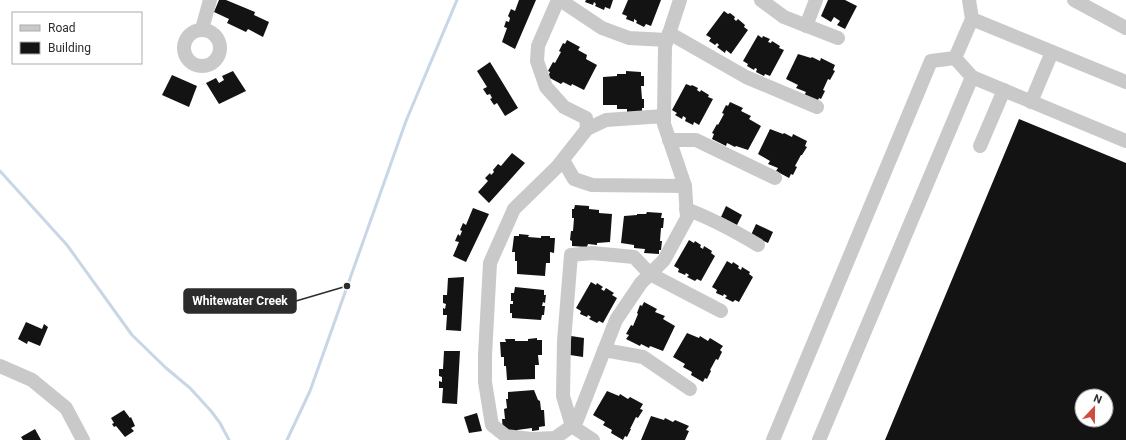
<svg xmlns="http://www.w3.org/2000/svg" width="1126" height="440" font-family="Roboto,sans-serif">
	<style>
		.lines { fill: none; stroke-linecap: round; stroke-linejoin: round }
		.stream { stroke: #c8d6e6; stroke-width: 3 }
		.building { fill: #131313; fill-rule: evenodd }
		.minor { stroke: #c9c9c9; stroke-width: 14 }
		.leader { fill: none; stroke: #2c2c2c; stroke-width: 1.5 }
		.callout-dot { fill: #2c2c2c; stroke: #fff; stroke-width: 1.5 }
		.callout { fill: #2c2c2c; stroke: #2c2c2c; stroke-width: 1.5 }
		.callout-label { font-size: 12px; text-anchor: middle; font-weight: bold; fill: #fff }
	</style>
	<rect width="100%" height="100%" fill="#fff"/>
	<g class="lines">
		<g class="stream">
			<polyline points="0,171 67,245 132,335 166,368 190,388 211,411 220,423 229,440"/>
			<polyline points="287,440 310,391 406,121 457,0"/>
		</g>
	</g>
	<g class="building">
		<polygon points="219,0 226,0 255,12 254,15 269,22 263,37 248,29 246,32 227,23 229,19 214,12"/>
		<polygon points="519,0 536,0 515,49 502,42 507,28 504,27 506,21 509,22 510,18 508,16 511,9 515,11"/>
		<polygon points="586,0 613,0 610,9 605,7 604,10 595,6 596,4 594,2 593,5 585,2"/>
		<polygon points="628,0 661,0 651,26 646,24 644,27 636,23 637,21 634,19 634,22 626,19 627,16 622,14"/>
		<polygon points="828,0 845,0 857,6 845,29 837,25 840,21 834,17 831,22 821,16"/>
		<polygon points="724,11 728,14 730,13 735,17 734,19 736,21 738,19 745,25 744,27 748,30 731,54 726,50 725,53 717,47 719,45 717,43 715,45 709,41 711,38 706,35"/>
		<polygon points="758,35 762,38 763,36 770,39 768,42 771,43 772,41 780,46 779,48 784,50 770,76 765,74 764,76 756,72 757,69 755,68 754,70 747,66 748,64 743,61"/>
		<polygon points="567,40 580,47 578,50 587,55 586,59 597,65 584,90 572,84 571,86 563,82 561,84 548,77 550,72 548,71 553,62 555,63 561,52 559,51 563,43 565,44"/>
		<polygon points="798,54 811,58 812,57 820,61 821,58 835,65 833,70 835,71 830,80 828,79 823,90 825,91 821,99 819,98 817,102 804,96 806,92 796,88 798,85 786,79"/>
		<polygon points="490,62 518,108 505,116 497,103 494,105 490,99 492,98 490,94 487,95 483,89 487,87 477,71"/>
		<polygon points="233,71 246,91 219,104 206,83 216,78 219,83 224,80 222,76"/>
		<polygon points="626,71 641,72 641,76 644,76 644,86 641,86 642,99 644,99 644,108 642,108 642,112 627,112 627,109 617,109 617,105 603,105 603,77 617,76 617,74 626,74"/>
		<polygon points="172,75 197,86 189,107 162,95"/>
		<polygon points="686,84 691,86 692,85 698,88 697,90 700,92 701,90 709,95 708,97 713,99 699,125 694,122 693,125 685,121 686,118 683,116 682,119 675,115 677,113 672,110"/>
		<polygon points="730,102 743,108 741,111 751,116 749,119 761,126 748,150 736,146 735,147 727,143 726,146 712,139 714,134 712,133 717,124 718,125 724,114 722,113 726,105 728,106"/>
		<path d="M1019,119L1126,163V440H885ZM1082,396H1106V420H1082Z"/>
		<polygon points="770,129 783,134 784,133 792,137 793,134 807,141 805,146 807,147 802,155 801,155 795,166 797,167 793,175 791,174 789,178 776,171 778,168 768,164 770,161 758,154"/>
		<polygon points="512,153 525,163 489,203 478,192 488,181 485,178 490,173 491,175 494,172 493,170 498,164 501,166"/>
		<polygon points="575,205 589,206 589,209 599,210 599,213 612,214 610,242 597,243 597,245 588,244 587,247 572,246 572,241 570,240 571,231 573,231 574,218 572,218 572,209 574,209"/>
		<polygon points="726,206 742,215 737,225 721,217"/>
		<polygon points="473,208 489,214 466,262 453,256 459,242 455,241 458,234 460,236 462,231 460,230 463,223 466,225"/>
		<polygon points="647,212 662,213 661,218 664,218 663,228 661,228 660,241 662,241 661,250 659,250 659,254 644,253 645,249 634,248 634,245 621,243 624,216 637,215 637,214 646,214"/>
		<polygon points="756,224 773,232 768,243 751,235"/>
		<polygon points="519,234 529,235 528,237 541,238 541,236 550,236 550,238 555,238 554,253 550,252 550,263 546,263 545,276 517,274 517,261 515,261 515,252 512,252 514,236 519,236"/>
		<polygon points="689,240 694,243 695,241 701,245 700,247 703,249 704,246 712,251 711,253 715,256 701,281 697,279 695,281 687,277 689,275 686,273 685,275 678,272 679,269 674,266"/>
		<polygon points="727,261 732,264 733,262 739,266 738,268 741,270 742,267 750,272 749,274 753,277 739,302 735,300 733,302 725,298 727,296 724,294 723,296 716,293 717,290 712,287"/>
		<polygon points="464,277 461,331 446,330 447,315 443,315 443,308 445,309 446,304 443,303 443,295 447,295 448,278"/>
		<polygon points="591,282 596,285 597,283 603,287 601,289 604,291 606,288 614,293 612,295 617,298 603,323 599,321 597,323 589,319 591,317 588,315 587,317 580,314 581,311 576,308"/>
		<polygon points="515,287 544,290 544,295 546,295 545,303 543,302 542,306 545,306 544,315 542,315 541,320 512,318 512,313 510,313 510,304 513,304 513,301 511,301 511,293 514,293"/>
		<polygon points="644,302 657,309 655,312 665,316 663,319 675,326 663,351 650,346 649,348 641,344 640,346 626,339 629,335 626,334 631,325 633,326 638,314 637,313 640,305 642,306"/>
		<polygon points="26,322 42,329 44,324 48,327 40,346 28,341 27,344 18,339"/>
		<polygon points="687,333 699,338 700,336 708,341 710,338 723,346 720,350 722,352 718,360 716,359 710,370 711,371 707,379 705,378 703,382 691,375 692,372 683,367 685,364 673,357"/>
		<polygon points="571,336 584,338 583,357 570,355"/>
		<polygon points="537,338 537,340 542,340 542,355 538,355 539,365 535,365 535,379 507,380 506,366 504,366 504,357 501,357 500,342 506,342 505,339 515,339 515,341 528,341 528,339"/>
		<polygon points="444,351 460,351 457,404 442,403 443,388 439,388 439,381 442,382 442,377 439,376 439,369 443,369"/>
		<polygon points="534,390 538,400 540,401 541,410 544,410 545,426 539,427 539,430 532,431 532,428 517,430 517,433 503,431 502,419 505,419 504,409 507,408 506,399 508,399 508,392"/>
		<polygon points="607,391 619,396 620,394 628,399 630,397 643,404 640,409 643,410 638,418 636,417 630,429 631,429 627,437 625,436 623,440 611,433 612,430 603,425 605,422 593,415"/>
		<polygon points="124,410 130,418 131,417 135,426 131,428 134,431 125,437 116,426 114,427 112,424 114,423 111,418"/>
		<polygon points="477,413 482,431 469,433 464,417"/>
		<polygon points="651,416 664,420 665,418 673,422 675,420 689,426 686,430 689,431 685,440 641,440"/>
		<polygon points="35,429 41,440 23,440 21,437"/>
	</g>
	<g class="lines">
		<g class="minor">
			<polyline points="558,0 538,46 537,61 546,87 564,107 586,118 587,129"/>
			<polyline points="560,0 602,28 629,38 667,40"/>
			<polyline points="761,0 784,17 838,38"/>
			<polyline points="1074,0 1126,28"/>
			<polyline points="972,19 1126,82"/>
			<polyline points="806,26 816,0"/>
			<polyline points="202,29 210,0"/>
			<circle cx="202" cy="48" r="18"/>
			<polyline points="669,33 746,77 817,107"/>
			<polyline points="972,77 1126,141"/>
			<polyline points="1031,102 1052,52"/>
			<polyline points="664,116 606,120 587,129 557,167 514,209 490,263 485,355 485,382 492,425 506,436 531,439 555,438 572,426 577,420 616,320 641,283 664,260 687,218 685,186 664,124 664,116 665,46 680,0"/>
			<polyline points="669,140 696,140 775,178"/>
			<polyline points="980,146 1004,90"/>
			<polyline points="563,160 574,179 592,185 685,186"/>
			<path d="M686,209C713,219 733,230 758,245"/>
			<polyline points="604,350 643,357 690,389"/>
			<polyline points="0,366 32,380 66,408 83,440"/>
			<polyline points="593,440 572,426 563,396 564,341 571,255 592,253 634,257 650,274 721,311"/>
			<polyline points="773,440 931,61 955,58 972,19 969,0"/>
			<polyline points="819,440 972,77 955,58"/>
		</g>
	</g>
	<path class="leader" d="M347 286L296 301"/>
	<circle class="callout-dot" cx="347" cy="286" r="4"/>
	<rect class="callout" x="184" y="289" width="112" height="24" rx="4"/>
	<g class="callout-label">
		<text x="240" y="305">Whitewater Creek</text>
	</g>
	<rect x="12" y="12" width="130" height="52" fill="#ffffff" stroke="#ababab"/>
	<rect x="20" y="25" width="20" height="6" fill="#c9c9c9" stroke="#ababab"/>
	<text x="48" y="32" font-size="12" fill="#2c2c2c">Road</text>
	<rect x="20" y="42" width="20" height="12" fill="#131313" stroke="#ababab"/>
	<text x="48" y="52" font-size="12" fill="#2c2c2c">Building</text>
	<g transform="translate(1094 408) rotate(22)"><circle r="19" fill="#ffffff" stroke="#ababab"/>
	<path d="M0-3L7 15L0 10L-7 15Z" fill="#d24a3e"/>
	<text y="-6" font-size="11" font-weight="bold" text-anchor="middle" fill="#2c2c2c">N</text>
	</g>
</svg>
